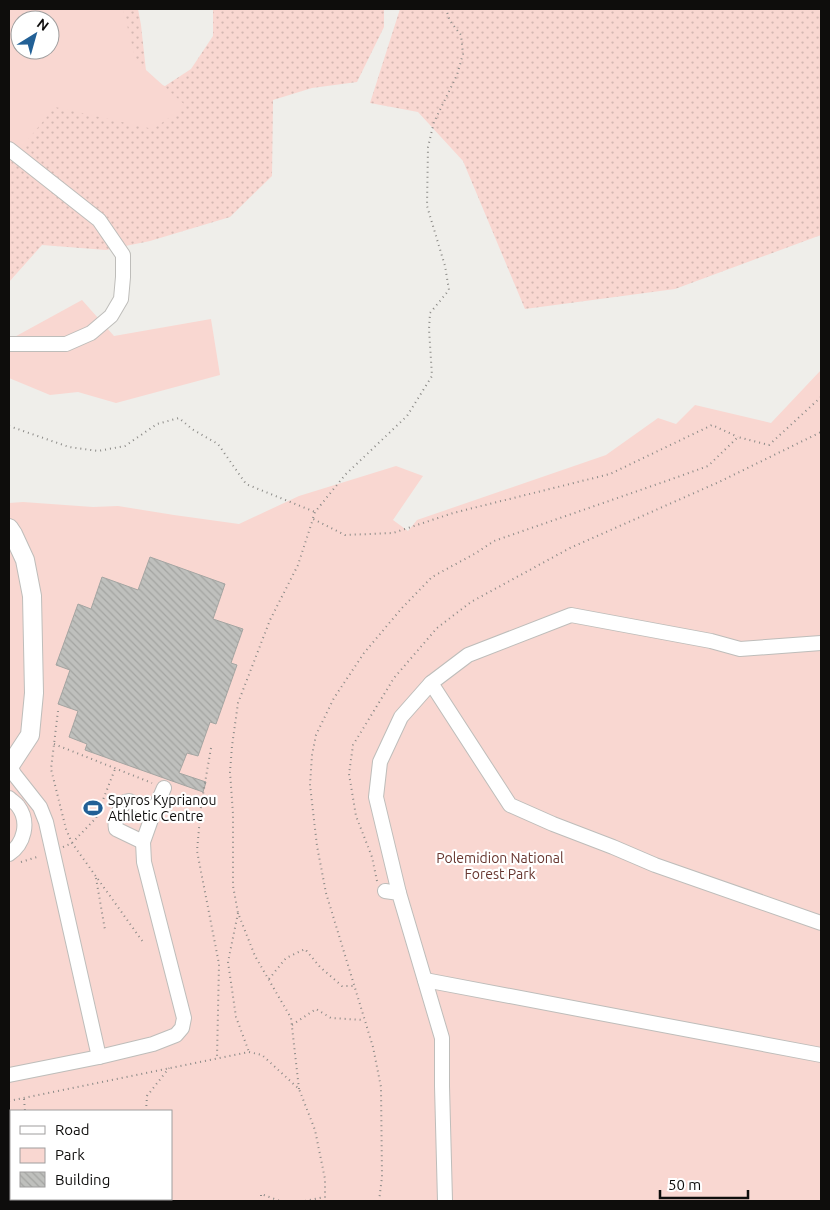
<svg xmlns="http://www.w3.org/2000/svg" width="830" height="1210" font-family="Ubuntu,sans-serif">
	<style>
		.grass { fill: url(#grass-dots); fill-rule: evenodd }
		.green { fill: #f9d7d1; fill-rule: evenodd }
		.building { fill: url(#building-back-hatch); stroke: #a4a5a2 }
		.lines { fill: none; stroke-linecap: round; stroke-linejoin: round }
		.minor-casing { stroke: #bebdba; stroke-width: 16 }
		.major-casing { stroke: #bebdba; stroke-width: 20 }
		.path { stroke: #8b8a87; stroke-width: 2; stroke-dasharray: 1 4; stroke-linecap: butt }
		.minor { stroke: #fff; stroke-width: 14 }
		.major { stroke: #fff; stroke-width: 18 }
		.labels { text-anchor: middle; stroke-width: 4.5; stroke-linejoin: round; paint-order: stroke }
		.poi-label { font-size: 14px; fill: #0e0d0c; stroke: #fff; text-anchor: start }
		.park-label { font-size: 14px; fill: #67362f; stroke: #fff }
	</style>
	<defs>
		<pattern id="grass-dots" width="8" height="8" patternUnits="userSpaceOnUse" patternTransform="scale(1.25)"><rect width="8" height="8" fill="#f9d7d1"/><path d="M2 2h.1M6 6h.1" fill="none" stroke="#d4b7b2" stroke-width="1.8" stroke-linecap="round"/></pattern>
		<pattern id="building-back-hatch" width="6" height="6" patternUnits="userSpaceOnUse" patternTransform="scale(1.25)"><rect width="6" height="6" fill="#bfc0bd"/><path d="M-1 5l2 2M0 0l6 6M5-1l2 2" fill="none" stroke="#a3a4a1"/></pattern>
	</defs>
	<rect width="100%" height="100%" fill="#efeeea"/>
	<g class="grass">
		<path d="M9,9H138L141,25L147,80L165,86L191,69L213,36V9H384V27L357,82L312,88L273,100L272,176L230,217L150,241L106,250L42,245L9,282ZM20,20H50V50H20Z"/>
		<polygon points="400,9 821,9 821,235 675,289 525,309 463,161 418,112 370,103"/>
	</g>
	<g class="green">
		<path d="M9,9H123L136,61L186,106L153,129L55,107L11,160L9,166ZM20,20H50V50H20Z"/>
		<polygon points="82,300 114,336 211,319 220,375 116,403 78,392 50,395 9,378 9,340"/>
		<path d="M821,370V1201H9V503L23,502L93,507L118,506L174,515L239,524L299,496L396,466L423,476L393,520L408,531L417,520L606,455L658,418L676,424L695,405L771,423ZM11,1111H171V1199H11Z"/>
	</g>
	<polygon class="building" points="150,557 225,584 213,619 243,629 231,663 237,665 216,724 210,722 198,756 187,753 179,773 206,782 203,792 85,750 87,744 69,737 78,711 58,704 70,670 56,665 78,604 91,609 102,577 138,590"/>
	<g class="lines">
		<g class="minor-casing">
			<g id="minor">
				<polyline points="9,149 99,220 123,255 123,277 121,299 111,316 91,333 66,344 9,344"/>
				<polyline points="431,683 468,655 571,615 711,641 740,649 821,643"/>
				<polyline points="10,766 14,774 40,807 46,822 99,1057"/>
				<path d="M9,798C12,801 16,803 18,806C30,822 24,844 9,854"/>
				<path d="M143,842L116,829C114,820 119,809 125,802L129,801L154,811"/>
				<polyline points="385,891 399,893 442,1038 442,1086 445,1201"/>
				<polyline points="399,893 376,797 380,762 401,717 431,683 510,805 553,824 613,847 655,865 821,923"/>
				<polyline points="425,980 821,1055"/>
				<polyline points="9,1075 99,1057 153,1044 176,1035 182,1028 184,1018 144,862 143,842 154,811 164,788"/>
			</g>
		</g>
		<g class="major-casing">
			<polyline id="major" points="9,528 13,534 25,560 32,596 34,693 30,735 9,767"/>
		</g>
		<g class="path">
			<polyline points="9,426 69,447 98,451 125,446 157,424 179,418 192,429 218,444 246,484 315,512"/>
			<polyline points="313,518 315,512 345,475 407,416 432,376 429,329 430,313 449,290 445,266 427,206 428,147 434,122 457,75 463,54 461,35 450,21 446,9"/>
			<polyline points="58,711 51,769 66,829 72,843 143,942"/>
			<polyline points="54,744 152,783"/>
			<polyline points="211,748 201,806 197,851 219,964 217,1058"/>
			<polyline points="63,847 72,843 96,818 115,769"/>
			<polyline points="21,862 40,856"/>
			<polyline points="96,878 105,930"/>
			<polyline points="377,881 372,857 356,816 349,774 353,745 394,678 437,628 471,602 570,548 719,482 821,432"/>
			<polyline points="238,913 228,962 236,1017 249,1052"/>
			<polyline points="269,979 286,958 305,949 320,967 342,986 354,986"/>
			<polyline points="292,1025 316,1009 331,1018 364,1020"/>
			<polyline points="299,1089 291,1018 255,956 238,913 233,886 233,814 230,772 232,746 238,703 270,620 298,565 313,519 345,535 393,533 453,513 610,474 712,425 738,437"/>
			<polyline points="24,1099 25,1111"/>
			<polyline points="9,1101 249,1052 262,1055 299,1089 315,1130 325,1179 325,1201"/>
			<polyline points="146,1111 147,1096 169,1068"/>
			<polyline points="149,1199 149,1201"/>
			<polyline points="34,1201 34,1199"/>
			<polyline points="261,1201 261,1194 280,1201"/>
			<polyline points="305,1201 324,1197"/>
			<polyline points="379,1201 382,1177 381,1087 373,1047 326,893 317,846 310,785 312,755 316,735 334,698 364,653 402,608 432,577 476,553 494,541 672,479 708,466 738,437 769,445 821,397"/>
		</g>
		<use href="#minor" class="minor"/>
		<use href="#major" class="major"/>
	</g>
	<defs>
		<g id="stadium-bare" transform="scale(1.5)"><path d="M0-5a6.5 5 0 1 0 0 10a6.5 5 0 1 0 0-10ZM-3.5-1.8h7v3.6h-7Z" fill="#226096" stroke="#fff" stroke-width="2.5" paint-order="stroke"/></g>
	</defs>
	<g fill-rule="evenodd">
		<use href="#stadium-bare" x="93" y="808"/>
	</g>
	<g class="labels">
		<g class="poi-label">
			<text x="108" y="805">Spyros Kyprianou<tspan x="108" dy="16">Athletic Centre</tspan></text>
		</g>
		<g class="park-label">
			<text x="500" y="863">Polemidion National<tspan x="500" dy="16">Forest Park</tspan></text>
		</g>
	</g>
	<rect width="830" height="1210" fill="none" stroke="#0e0d0c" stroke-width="20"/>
	<rect x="10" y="1110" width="162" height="90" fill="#ffffff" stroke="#9f9e9e"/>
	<rect x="20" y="1126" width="25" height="8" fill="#ffffff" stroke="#9f9e9e"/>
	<text x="55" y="1135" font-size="15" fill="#0e0d0c">Road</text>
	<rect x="20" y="1148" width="25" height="15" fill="#f9d7d1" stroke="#9f9e9e"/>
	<text x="55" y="1160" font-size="15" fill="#0e0d0c">Park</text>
	<rect x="20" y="1172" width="25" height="15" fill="url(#building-back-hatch)" stroke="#9f9e9e"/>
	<text x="55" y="1185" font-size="15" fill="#0e0d0c">Building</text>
	<g transform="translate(35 35) rotate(37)"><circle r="24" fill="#ffffff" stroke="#9f9e9e"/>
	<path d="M0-4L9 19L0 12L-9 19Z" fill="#226096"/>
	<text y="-8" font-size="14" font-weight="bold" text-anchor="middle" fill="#0e0d0c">N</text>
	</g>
	<path d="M660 1190v8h88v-8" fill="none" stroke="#0e0d0c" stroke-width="2.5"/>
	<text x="668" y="1190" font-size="15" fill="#0e0d0c" stroke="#ffffff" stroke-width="4" paint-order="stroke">50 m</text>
</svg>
